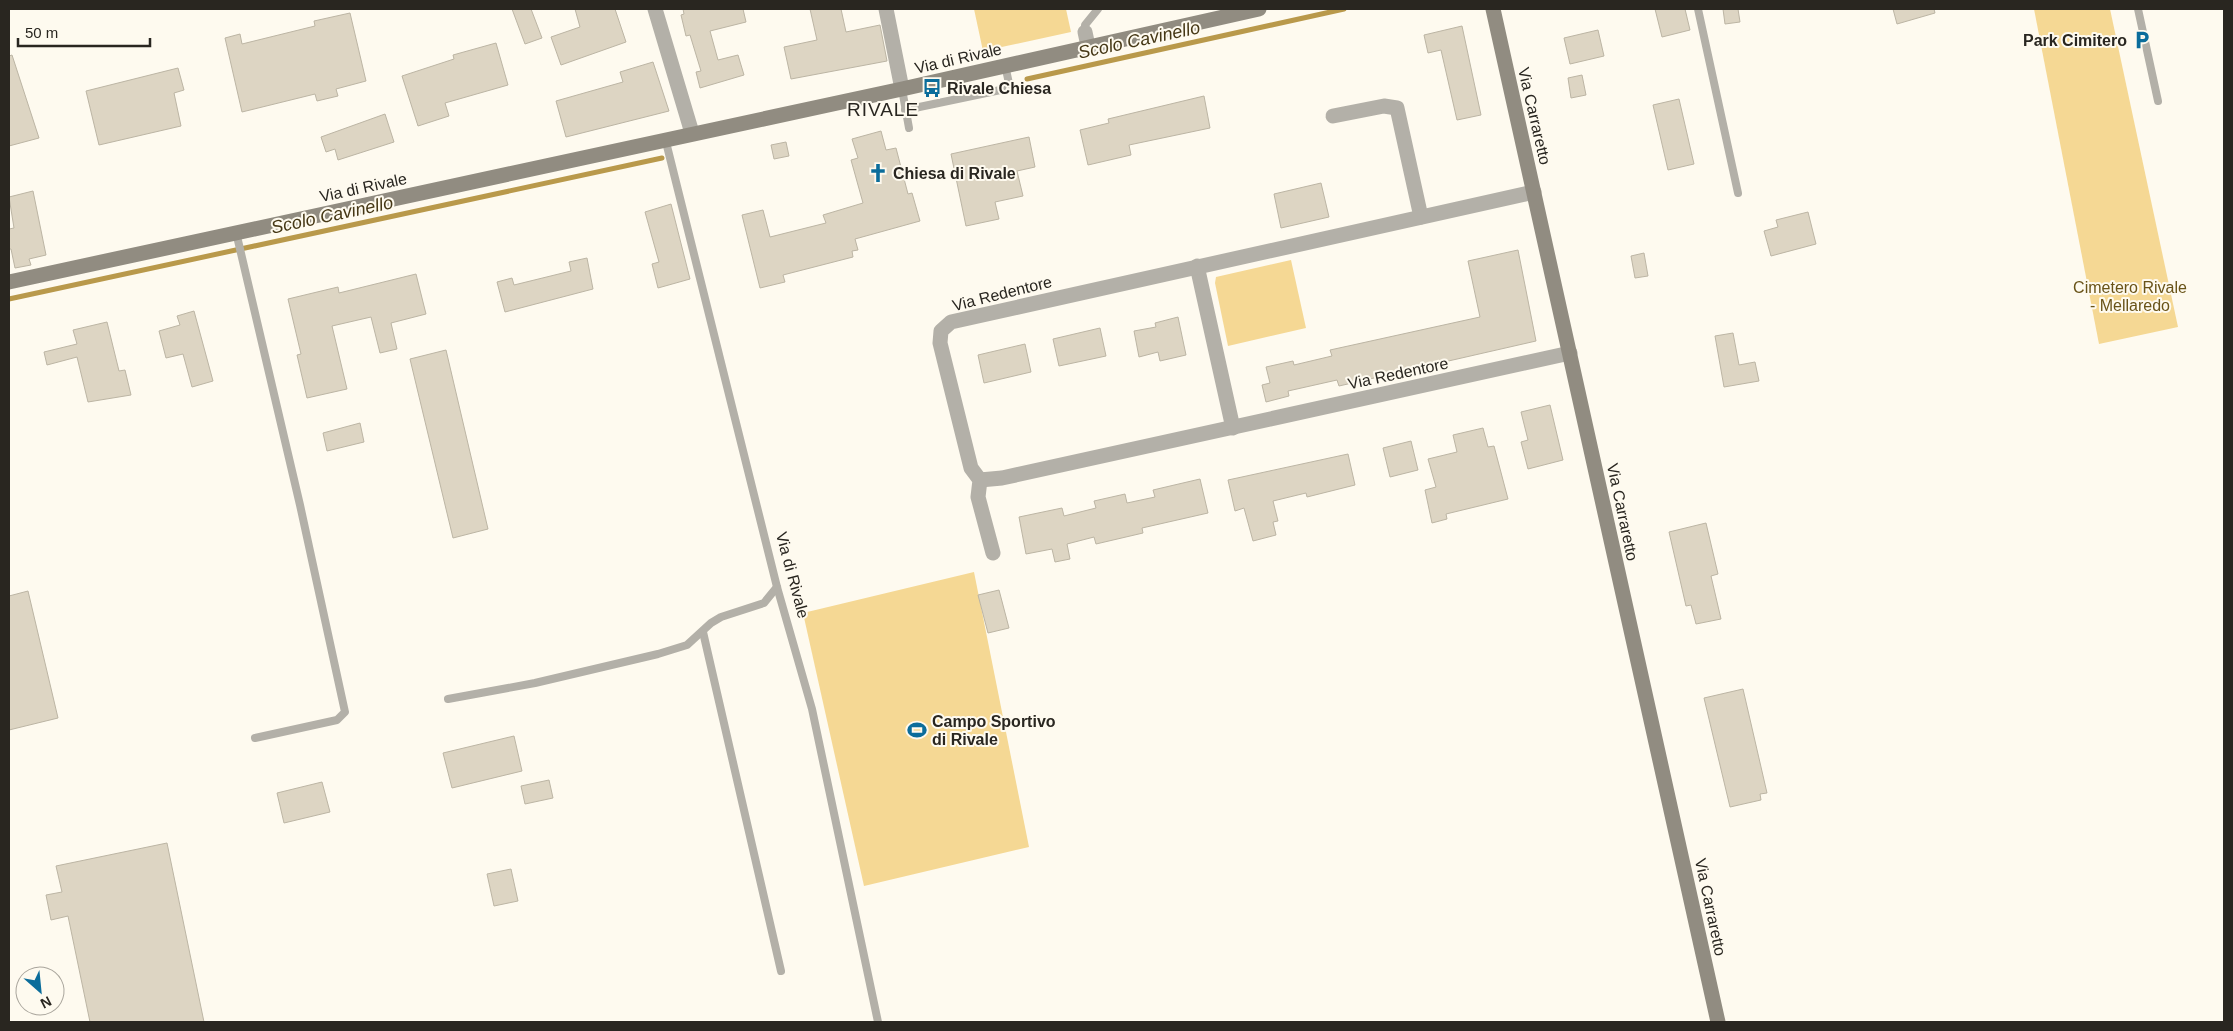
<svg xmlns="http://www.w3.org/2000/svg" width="2233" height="1031" font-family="Arial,sans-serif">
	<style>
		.green { fill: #f5d894 }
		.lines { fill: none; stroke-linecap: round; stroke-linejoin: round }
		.stream { stroke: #b9994b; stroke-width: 5 }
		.building { fill: #ddd5c3; stroke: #bcb5a4 }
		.lane { stroke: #b3b0a8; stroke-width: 8 }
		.street { stroke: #b3b0a8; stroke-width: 15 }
		.secondary { stroke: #918c81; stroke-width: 15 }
		.labels { text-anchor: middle; stroke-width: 4; stroke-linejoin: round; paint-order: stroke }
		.poi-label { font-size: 16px; font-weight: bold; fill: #292620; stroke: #fefaef; text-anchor: start }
		.street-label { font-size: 16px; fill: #292620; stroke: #fefaef }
		.park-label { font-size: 16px; fill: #695318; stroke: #fefaef }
		.water-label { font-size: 18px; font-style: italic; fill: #453715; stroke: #fefaef }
		.quarter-label { font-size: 19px; letter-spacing: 1px; fill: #292620; stroke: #fefaef }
	</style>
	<rect width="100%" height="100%" fill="#fefaef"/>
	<g class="green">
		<polygon points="974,9 1066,9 1071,32 983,51"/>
		<polygon points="2034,9 2110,9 2178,327 2099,344"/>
		<polygon points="1291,260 1306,328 1228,346 1215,283 1216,277"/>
		<polygon points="974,572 1029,847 864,886 803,613"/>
	</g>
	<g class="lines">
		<g class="stream">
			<polyline points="1027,79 1344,9"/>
			<polyline points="9,299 662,158"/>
		</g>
	</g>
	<g class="building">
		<polygon points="512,9 531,9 542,38 525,44"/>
		<polygon points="575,9 615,9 626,42 561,65 551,37 580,27"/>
		<polygon points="683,9 743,9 746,22 710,31 718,60 738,55 744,75 700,88 696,72 701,71 690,35 686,36 681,15 684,14"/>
		<polygon points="810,9 841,9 846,32 880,25 887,61 791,79 784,47 817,40"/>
		<polygon points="1655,9 1685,9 1690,30 1662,37"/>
		<polygon points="1723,9 1738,9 1740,22 1725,24"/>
		<polygon points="1893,9 1934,9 1935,13 1897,24"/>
		<polygon points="350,13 366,81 336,89 338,96 317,101 315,94 242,112 225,38 240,34 242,44 315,26 314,21"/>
		<polygon points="1462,26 1481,115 1457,120 1441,50 1428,53 1424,35"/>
		<polygon points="1598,30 1604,56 1570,64 1564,38"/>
		<polygon points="496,43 508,85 445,103 449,116 418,126 402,76 454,59 453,55"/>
		<polygon points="12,55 39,138 9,146 9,56"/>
		<polygon points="653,62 669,111 566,137 556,101 623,82 620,72"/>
		<polygon points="178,68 184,90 174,93 181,126 99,145 86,91"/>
		<polygon points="1582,75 1586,95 1571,98 1568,78"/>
		<polygon points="1204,96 1210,128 1129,145 1131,155 1088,165 1080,130 1109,123 1108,119"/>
		<polygon points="1679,99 1694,164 1668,170 1653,105"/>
		<polygon points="385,114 394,142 338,160 335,149 326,152 321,137"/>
		<polygon points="881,131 886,150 896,148 908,194 912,193 920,221 855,239 858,250 852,251 853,257 783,275 785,282 760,288 742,215 763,210 770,237 826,223 823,215 863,203 851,160 858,158 852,139"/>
		<polygon points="1029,137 1035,167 1017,171 1023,196 995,202 999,219 966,226 951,154"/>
		<polygon points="786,142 789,156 774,159 771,145"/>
		<polygon points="1321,183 1329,217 1281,228 1274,194"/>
		<polygon points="33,191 46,255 29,259 31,265 15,268 11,249 9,249 9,229 14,228 9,197"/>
		<polygon points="671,204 690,279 658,288 652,264 659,262 645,212"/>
		<polygon points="1808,212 1816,244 1771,256 1764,231 1778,227 1776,220"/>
		<polygon points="1518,250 1536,341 1339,386 1337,380 1288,391 1289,396 1266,402 1262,385 1270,383 1266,367 1293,361 1294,365 1332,356 1330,350 1480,317 1468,261"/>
		<polygon points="1644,253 1648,276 1635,278 1631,256"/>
		<polygon points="587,258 593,289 505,312 497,282 512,278 514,285 571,271 569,262"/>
		<polygon points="416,274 426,314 391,323 397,349 380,353 371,317 332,326 347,389 307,398 297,355 301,354 288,299 338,287 339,293"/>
		<polygon points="194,311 213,381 192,387 183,354 166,358 159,331 180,325 177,316"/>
		<polygon points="1178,317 1186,355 1160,361 1158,352 1139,357 1134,331 1156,327 1155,323"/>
		<polygon points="107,322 119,371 125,370 131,395 88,402 77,357 47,365 44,352 77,344 73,330"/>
		<polygon points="1100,328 1106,356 1059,366 1053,339"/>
		<polygon points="1733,333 1739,365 1755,362 1759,381 1724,387 1715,336"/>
		<polygon points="1025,344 1031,372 984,383 978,355"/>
		<polygon points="446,350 488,529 453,538 410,359"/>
		<polygon points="1550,405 1563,460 1528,469 1521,442 1528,440 1521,412"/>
		<polygon points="360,423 364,442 327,451 323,433"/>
		<polygon points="1483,428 1488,447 1494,446 1508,499 1446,514 1447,519 1432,523 1425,490 1436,487 1428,459 1457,452 1453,435"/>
		<polygon points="1411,441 1418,470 1390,477 1383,448"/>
		<polygon points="1348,454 1355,485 1307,497 1306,493 1273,501 1278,521 1273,522 1276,535 1253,541 1244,508 1235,511 1228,480"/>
		<polygon points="1200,479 1208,513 1142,528 1143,533 1096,544 1094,537 1067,544 1070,559 1055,562 1052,549 1026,554 1019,517 1062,508 1064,516 1096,508 1094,501 1125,494 1127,503 1155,497 1153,490"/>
		<polygon points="1706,523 1718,574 1711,576 1721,619 1696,624 1691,605 1686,606 1669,532"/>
		<polygon points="999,590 1009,628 988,633 978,595"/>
		<polygon points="28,591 58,718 9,730 9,596"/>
		<polygon points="1743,689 1767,793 1760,794 1761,800 1730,807 1704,698"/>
		<polygon points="514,736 522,771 452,788 443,753"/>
		<polygon points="549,780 553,798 525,804 521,786"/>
		<polygon points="322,782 330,812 284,823 277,793"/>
		<polygon points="167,843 204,1022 90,1022 68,916 51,920 46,895 62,892 56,866"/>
		<polygon points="511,869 518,901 494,906 487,874"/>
	</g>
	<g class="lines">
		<g class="lane">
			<polyline points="1698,9 1738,193"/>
			<polyline points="2138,9 2158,101"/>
			<polyline points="1085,32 1085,25 1098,9"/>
			<polyline points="902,89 909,128"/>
			<polyline points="905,110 1010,88 1005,65"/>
			<polyline points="665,138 777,587 812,709 878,1022"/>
			<polyline points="236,232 300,505 345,712 337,720 255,738"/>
			<polyline points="703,632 781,971"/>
			<polyline points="448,699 535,683 658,654 687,645 711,623 721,617 764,603 777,587"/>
		</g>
		<g class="street">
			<polyline points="655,9 692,133"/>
			<polyline points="886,9 902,89"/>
			<polyline points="1085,32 1088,46"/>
			<polyline points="1333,116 1384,106 1397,108 1421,217"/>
			<polyline points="1197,266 1233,428"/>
			<polyline points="980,480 1002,478 1570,353"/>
			<polyline points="993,553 978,497 980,480 971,468 940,343 941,331 951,322 1534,192"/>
		</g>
		<g class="secondary">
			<polyline points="1493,9 1718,1022"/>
			<polyline points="9,282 902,89 1259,9"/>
		</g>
	</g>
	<defs>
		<g id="parking-bare" transform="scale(1.5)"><path d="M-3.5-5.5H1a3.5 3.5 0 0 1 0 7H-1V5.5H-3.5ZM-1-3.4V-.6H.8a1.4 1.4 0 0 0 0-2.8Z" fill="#0b6d9b" stroke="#fefaef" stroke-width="2.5" paint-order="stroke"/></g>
		<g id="bus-bare" transform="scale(1.5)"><path d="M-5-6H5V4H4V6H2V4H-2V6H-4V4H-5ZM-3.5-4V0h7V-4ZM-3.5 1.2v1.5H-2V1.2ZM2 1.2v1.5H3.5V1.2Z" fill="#0b6d9b" stroke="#fefaef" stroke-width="2.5" paint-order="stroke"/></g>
		<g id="church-bare" transform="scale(1.5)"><path d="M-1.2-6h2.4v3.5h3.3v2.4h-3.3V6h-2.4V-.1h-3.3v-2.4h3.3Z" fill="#0b6d9b" stroke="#fefaef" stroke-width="2.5" paint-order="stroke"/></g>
		<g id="stadium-bare" transform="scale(1.5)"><path d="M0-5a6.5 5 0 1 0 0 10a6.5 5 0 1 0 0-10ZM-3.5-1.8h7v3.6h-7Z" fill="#0b6d9b" stroke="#fefaef" stroke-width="2.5" paint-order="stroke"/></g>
	</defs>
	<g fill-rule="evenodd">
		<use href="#parking-bare" x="2142" y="40"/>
		<use href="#bus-bare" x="932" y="88"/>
		<use href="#church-bare" x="878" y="173"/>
		<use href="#stadium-bare" x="917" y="730"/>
	</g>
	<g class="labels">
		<g class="poi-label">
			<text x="2127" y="46" text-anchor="end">Park Cimitero</text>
			<text x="947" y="94">Rivale Chiesa</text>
			<text x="893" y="179">Chiesa di Rivale</text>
			<text x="932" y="727">Campo Sportivo<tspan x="932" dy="18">di Rivale</tspan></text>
		</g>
		<g class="street-label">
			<text transform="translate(958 58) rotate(-13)" y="6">Via di Rivale</text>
			<text transform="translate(1535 116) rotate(77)" y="6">Via Carraretto</text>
			<text transform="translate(363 187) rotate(-12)" y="6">Via di Rivale</text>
			<text transform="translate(1002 293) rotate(-14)" y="6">Via Redentore</text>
			<text transform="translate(1398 373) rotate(-12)" y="6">Via Redentore</text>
			<text transform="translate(1623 512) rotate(78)" y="6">Via Carraretto</text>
			<text transform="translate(793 575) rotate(75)" y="6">Via di Rivale</text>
			<text transform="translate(1711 907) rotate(78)" y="6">Via Carraretto</text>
		</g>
		<g class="park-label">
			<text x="2130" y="293">Cimetero Rivale<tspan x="2130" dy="18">- Mellaredo</tspan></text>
		</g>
		<g class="water-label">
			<text transform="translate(1139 40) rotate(-12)" y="6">Scolo Cavinello</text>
			<text transform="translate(332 215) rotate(-12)" y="6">Scolo Cavinello</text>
		</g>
		<g class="quarter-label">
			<text x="883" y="116">RIVALE</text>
		</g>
	</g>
	<rect width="2233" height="1031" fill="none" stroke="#292620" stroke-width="20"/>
	<g transform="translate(40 991) rotate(153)"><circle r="24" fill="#fefaef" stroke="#a9a59c"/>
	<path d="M0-4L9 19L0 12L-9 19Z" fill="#0b6d9b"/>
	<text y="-8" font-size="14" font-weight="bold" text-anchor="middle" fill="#292620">N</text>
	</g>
	<path d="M18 38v8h132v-8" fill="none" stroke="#292620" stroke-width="2.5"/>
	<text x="25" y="38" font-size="15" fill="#292620" stroke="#fefaef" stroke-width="4" paint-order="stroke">50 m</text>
</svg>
